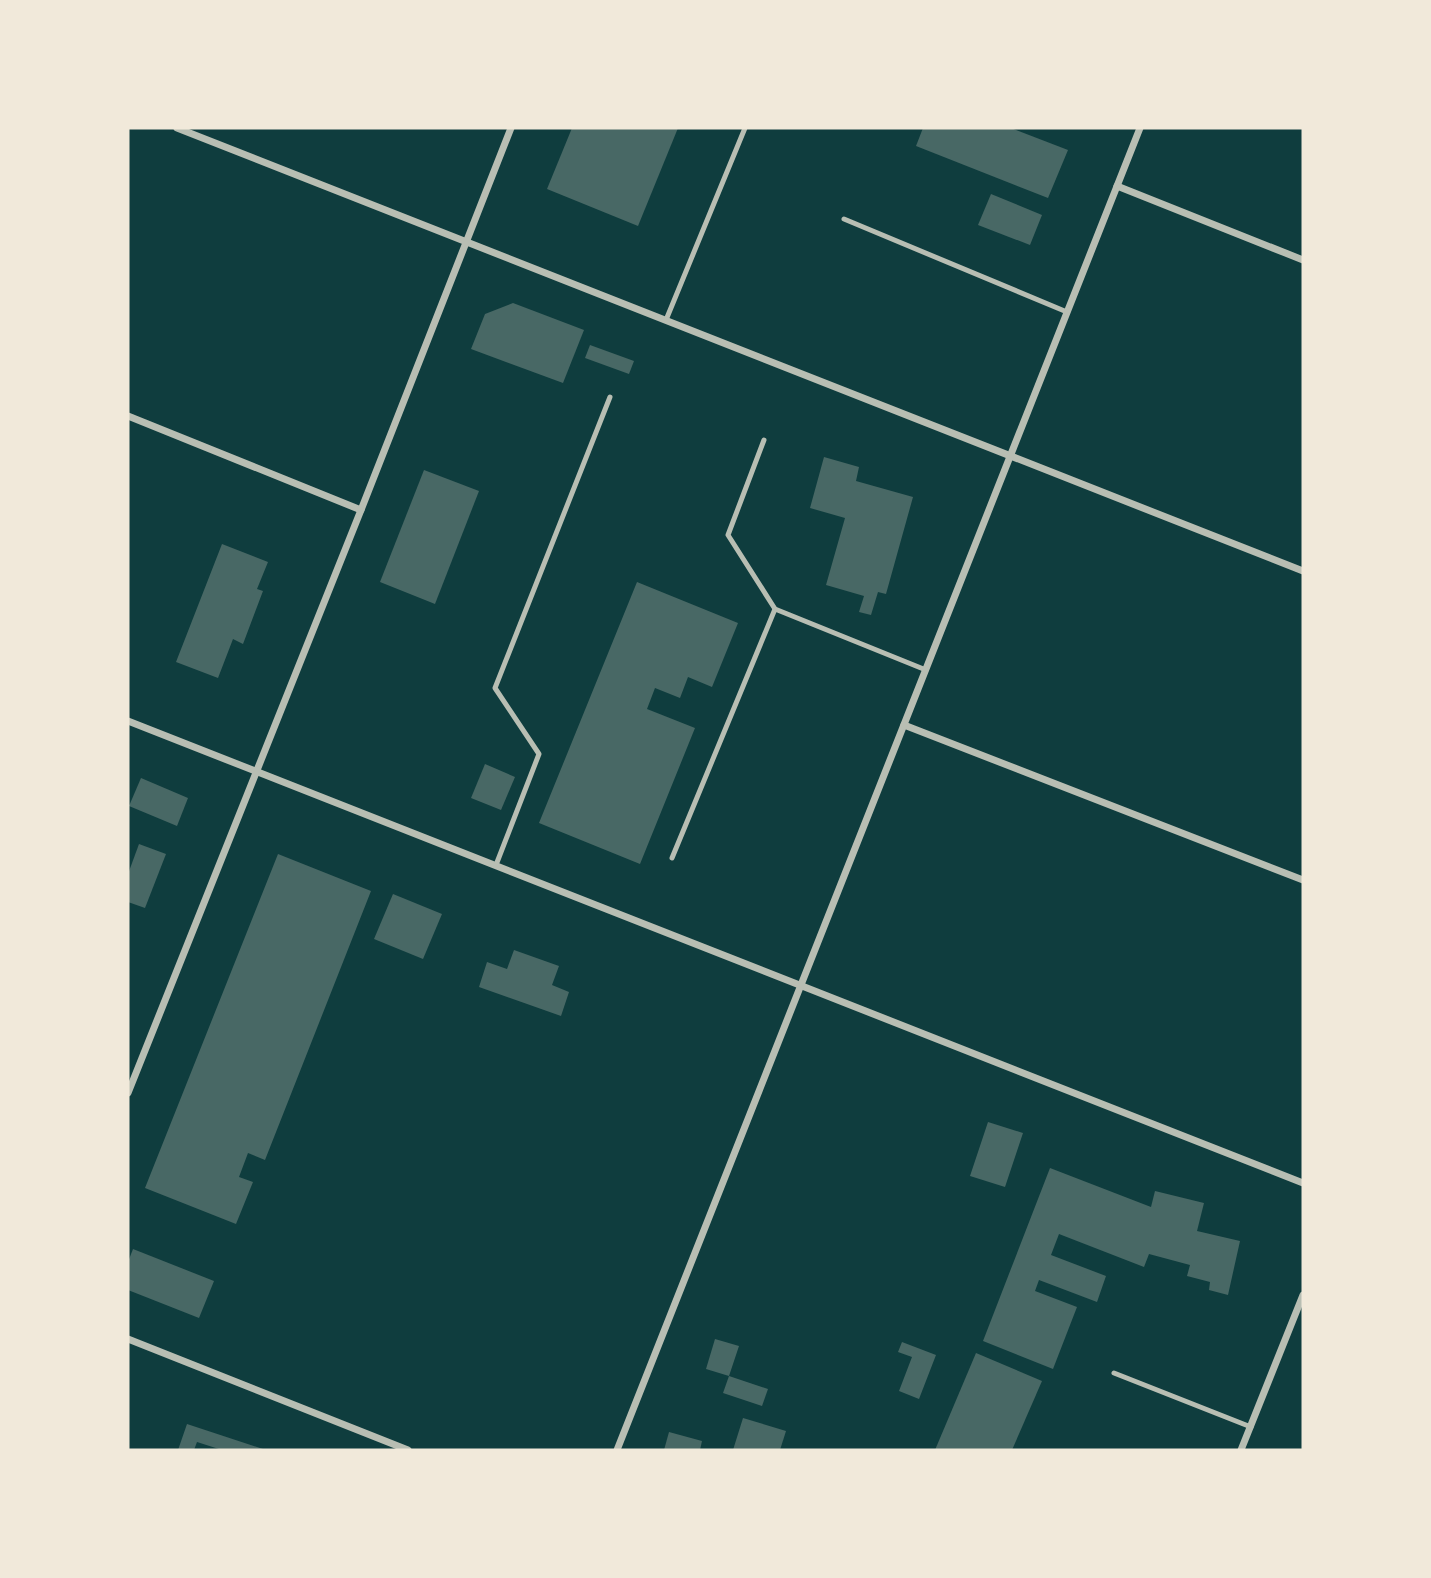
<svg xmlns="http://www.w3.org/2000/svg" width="1431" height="1578" font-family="Bitter,serif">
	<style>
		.building { fill: #486865 }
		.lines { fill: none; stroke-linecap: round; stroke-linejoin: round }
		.service { stroke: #b8beb3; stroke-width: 5 }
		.minor { stroke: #b8beb3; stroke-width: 7 }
	</style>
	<rect width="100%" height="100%" fill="#0f3d3e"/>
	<g class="building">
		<polygon points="572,128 678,128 638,226 547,189"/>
		<polygon points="923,128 1011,128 1068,150 1048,198 916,146"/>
		<polygon points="991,194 1042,215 1030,245 978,225"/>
		<polygon points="513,303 584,330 563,383 471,349 485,314"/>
		<polygon points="590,345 634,361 629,374 585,358"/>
		<polygon points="824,457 859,467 856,481 913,497 886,594 878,592 871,615 859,612 864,596 826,585 845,518 810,508"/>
		<polygon points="424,470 479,491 435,604 380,582"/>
		<polygon points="222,544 268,562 257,589 263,591 243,644 233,639 218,678 176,662"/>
		<polygon points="637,582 738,623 712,687 688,677 680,698 655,688 647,709 695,728 640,864 539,823"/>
		<polygon points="485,764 515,777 501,810 471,798"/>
		<polygon points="141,778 188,798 177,826 129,806"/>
		<polygon points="139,844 166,854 145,908 128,902 128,874"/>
		<polygon points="278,854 371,891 265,1160 248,1153 239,1177 253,1182 236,1224 145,1188"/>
		<polygon points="393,894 442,914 423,959 374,939"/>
		<polygon points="514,950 559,966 552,985 569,992 561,1016 479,987 487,962 507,969"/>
		<polygon points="988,1122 1023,1133 1005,1187 970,1176"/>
		<polygon points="1050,1168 1151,1207 1155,1191 1204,1203 1197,1231 1240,1241 1228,1295 1209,1290 1210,1282 1187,1276 1190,1265 1149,1254 1144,1267 1059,1234 1051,1255 1106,1276 1097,1302 1039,1280 1035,1291 1077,1307 1053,1369 983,1341"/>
		<polygon points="133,1249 214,1281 199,1318 128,1290 128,1262"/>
		<polygon points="715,1339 739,1346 729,1376 706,1369"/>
		<polygon points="902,1342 936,1355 919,1399 899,1391 912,1357 898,1352"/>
		<polygon points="976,1353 1042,1381 1012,1450 935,1450"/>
		<polygon points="729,1376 768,1389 762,1406 723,1393"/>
		<polygon points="743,1418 786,1431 780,1450 733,1450"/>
		<polygon points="187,1424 266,1450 222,1450 197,1442 194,1450 178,1450"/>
		<polygon points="669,1432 702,1441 700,1450 664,1450"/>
	</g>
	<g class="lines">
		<g class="service">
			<polyline points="844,219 1067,312"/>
			<polyline points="666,320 745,128"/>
			<polyline points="764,440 728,535 775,609"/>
			<polyline points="672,858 775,609 926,670"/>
			<polyline points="496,865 539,754 495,688 610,397"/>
			<polyline points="1114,1373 1251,1427"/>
		</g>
		<g class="minor">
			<polyline points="177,128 1303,571"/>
			<polyline points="1117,186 1303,260"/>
			<polyline points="128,416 361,510"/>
			<polyline points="128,721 1303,1183"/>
			<polyline points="904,725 1303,880"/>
			<polyline points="128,1093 361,510 511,128"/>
			<polyline points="128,1339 408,1450"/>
			<polyline points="617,1450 1140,128"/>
			<polyline points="1241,1450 1303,1295"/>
		</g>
	</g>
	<rect width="1431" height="1578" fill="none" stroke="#f1e9da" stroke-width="259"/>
</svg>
